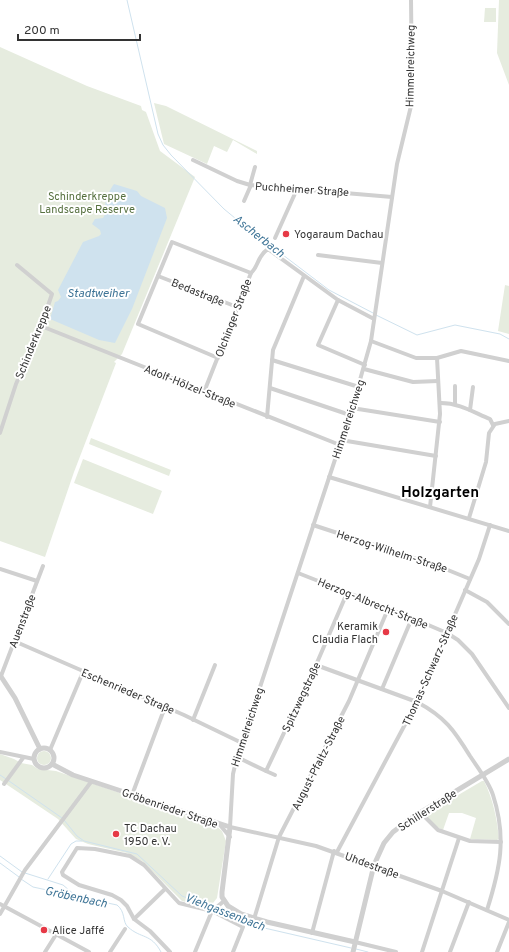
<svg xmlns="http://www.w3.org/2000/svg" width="509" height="952" font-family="Overpass,sans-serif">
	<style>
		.green { fill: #e6ecdf }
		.water { fill: #cfe2ee }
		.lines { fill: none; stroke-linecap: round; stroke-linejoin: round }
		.stream { stroke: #cfe2ee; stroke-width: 1 }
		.minor { stroke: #d0d0d0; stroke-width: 4 }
		.tertiary { stroke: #d0d0d0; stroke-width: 5 }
		.poi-dot { fill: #e63946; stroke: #fff; stroke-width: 1.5 }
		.labels { text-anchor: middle; stroke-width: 4; stroke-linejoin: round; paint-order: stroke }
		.street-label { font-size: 11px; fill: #333; stroke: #fff }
		.park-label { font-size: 11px; fill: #56703f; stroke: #fff }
		.poi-label { font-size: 11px; fill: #333; stroke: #fff; text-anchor: start }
		.water-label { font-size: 12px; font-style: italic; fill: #3f7597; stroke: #fff }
		.district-label { font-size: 15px; font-weight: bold; fill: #000; stroke: #fff }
	</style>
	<rect width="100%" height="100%" fill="#fff"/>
	<g class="green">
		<polygon points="499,0 509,0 509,85 497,53"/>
		<polygon points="485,8 496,8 496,22 484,22"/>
		<polygon points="0,47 87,86 141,106 142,110 146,112 160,151 195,177 122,354 114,362 116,363 74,472 45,557 0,541"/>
		<polygon points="154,103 166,106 257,151 257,154 233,140 227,152 214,146 207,164 164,144"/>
		<polygon points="505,285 509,286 509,334 498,331"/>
		<polygon points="91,438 171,470 169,476 89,444"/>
		<polygon points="83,459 162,491 153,514 74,483"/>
		<circle cx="44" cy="758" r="7"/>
		<polygon points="0,754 14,759 21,763 32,765 38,769 56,771 216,826 222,831 226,841 217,898 209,908 182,901 142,861 127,853 88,844 76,839 58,819 0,780"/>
		<path d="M482,781H484C493,799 497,818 499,839L497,840L470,839L476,818L462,813H449L443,830L437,827L426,816V814Z"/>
	</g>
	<path class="water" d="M114,184L137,191L141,196L165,208L167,218L132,309L115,343L99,340L50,319L55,302L58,301L61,297L58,290L83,242L99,236L101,234L100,230L92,224L95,219L103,218C106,214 105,211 105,206C106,197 109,191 114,184Z"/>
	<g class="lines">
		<g class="stream">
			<polyline points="127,0 158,134 163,145 171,155 224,209 241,223 329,290 373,313"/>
			<polyline points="376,315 417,335 455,325 500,334 509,339"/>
			<polyline points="0,775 6,779"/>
			<polyline points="9,781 62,818"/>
			<polyline points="64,820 77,836 84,841 137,854 182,896 214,908"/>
			<polyline points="0,856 22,872"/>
			<polyline points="0,863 19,877"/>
			<polyline points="25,873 63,885 76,896"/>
			<path d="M21,879L33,887L117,905C126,912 122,922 128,927C141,939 151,933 161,952"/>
			<polyline points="48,879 71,844 76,841 82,841"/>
			<polyline points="216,909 239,921 260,927 351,948"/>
			<polyline points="356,949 368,952"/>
		</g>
		<g class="minor">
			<polyline points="411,0 412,86 411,106 397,164 371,341 352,408 237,757 233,774 230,827 316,846 442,891 509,920"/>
			<polyline points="193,160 237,181 250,185 392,197"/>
			<polyline points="250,185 255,167"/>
			<polyline points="244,201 251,185"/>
			<polyline points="275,238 297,189"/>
			<polyline points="318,255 382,263"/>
			<polyline points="158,276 237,307"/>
			<polyline points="338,300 318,345 365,365"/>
			<polyline points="41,326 340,445"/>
			<polyline points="371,341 416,358 437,358 461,351 509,361"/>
			<polyline points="218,358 138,324 172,242 251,273"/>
			<polyline points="272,360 359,387"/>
			<polyline points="364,369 413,382 438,381"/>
			<polyline points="270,388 350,415"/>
			<path d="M204,392L251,273C259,266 257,256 268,249L338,300L374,319"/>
			<path d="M441,403C459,403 473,412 490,419L493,425"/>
			<polyline points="455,404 455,386"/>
			<polyline points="352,408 440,422"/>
			<polyline points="470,410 473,387"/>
			<polyline points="267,417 273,350 304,276"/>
			<polyline points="0,433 16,384 41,326 52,294 17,265"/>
			<polyline points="341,440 436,456"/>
			<polyline points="329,477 509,531"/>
			<polyline points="430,507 440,414 437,358"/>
			<polyline points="469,518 486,462 489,433 495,424 509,421"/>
			<polyline points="313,525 438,566 470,579"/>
			<polyline points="0,569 37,581"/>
			<polyline points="298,573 412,618 447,633 458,640 472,654 509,708"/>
			<polyline points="465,590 487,602 509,624"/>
			<polyline points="14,641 184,715 242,743"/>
			<path d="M316,665L417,702C445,717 454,730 470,756C478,768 489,782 493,795C507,838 500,869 487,910"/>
			<polyline points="1,676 43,566"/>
			<polyline points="382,689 412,618"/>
			<polyline points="193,720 215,665"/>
			<polyline points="50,750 83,672"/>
			<polyline points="0,752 34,759"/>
			<polyline points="237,757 266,771 316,665 347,593"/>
			<polyline points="266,771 275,775"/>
			<polyline points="4,784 23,758"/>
			<polyline points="132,795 165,707"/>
			<polyline points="420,812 438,830 470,841 501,842"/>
			<polyline points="220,825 230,837"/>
			<polyline points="337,852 417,702 479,559 490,525"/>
			<polyline points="0,904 89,952"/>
			<polyline points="0,914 25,870 91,782"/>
			<polyline points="134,919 165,889"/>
			<polyline points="254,919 279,837 349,701 388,609"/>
			<polyline points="312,933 334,851"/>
			<polyline points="355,942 396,952"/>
			<polyline points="45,952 57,933"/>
			<polyline points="110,952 125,929"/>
			<polyline points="170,952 150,931 134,919 127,906 121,900 112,895 79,885 63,875 62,872 77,848 95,849 130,856 144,865 179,903 212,911 243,927 233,952"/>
			<polyline points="195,952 212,911 224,901"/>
			<polyline points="422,952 459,838"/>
			<polyline points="450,952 469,902"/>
			<polyline points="497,952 509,922"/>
		</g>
		<g class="tertiary">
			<polyline points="0,675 15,698 40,749"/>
			<circle cx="44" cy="758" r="10"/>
			<polyline points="52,764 73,775 230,827 222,892 222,897 228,906 241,914 267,922 355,942"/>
			<polyline points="353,952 374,865 384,843 393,832 413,817 509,759"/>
		</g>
	</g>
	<g class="poi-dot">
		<circle cx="286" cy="234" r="4"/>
		<circle cx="386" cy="632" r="4"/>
		<circle cx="116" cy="834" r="4"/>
		<circle cx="44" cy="930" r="4"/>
	</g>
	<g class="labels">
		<g class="street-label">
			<text transform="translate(410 66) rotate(-89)" y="4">Himmelreichweg</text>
			<text transform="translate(302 189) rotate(4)" y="4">Puchheimer Straße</text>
			<text transform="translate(198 292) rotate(22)" y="4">Bedastraße</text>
			<text transform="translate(233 318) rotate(-69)" y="4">Olchinger Straße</text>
			<text transform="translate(33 342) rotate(-68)" y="4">Schinderkreppe</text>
			<text transform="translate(190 386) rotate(22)" y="4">Adolf-Hölzel-Straße</text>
			<text transform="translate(348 419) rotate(-72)" y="4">Himmelreichweg</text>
			<text transform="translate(392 551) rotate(18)" y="4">Herzog-Wilhelm-Straße</text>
			<text transform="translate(373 603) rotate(22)" y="4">Herzog-Albrecht-Straße</text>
			<text transform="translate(22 621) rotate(-69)" y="4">Auenstraße</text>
			<text transform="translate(430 670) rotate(-66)" y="4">Thomas-Schwarz-Straße</text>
			<text transform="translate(128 691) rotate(23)" y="4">Eschenrieder Straße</text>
			<text transform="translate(301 697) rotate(-65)" y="4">Spitzwegstraße</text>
			<text transform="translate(247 727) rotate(-72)" y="4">Himmelreichweg</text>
			<text transform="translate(318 763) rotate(-63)" y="4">August-Pfaltz-Straße</text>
			<text transform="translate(170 808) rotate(19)" y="4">Gröbenrieder Straße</text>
			<text transform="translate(427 810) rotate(-33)" y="4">Schillerstraße</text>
			<text transform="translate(372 865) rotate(20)" y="4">Uhdestraße</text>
		</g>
		<g class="park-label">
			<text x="87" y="200">Schinderkreppe<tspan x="87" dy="13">Landscape Reserve</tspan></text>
		</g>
		<g class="poi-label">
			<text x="294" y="238">Yogaraum Dachau</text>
			<text x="378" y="630" text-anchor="end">Keramik<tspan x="378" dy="13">Claudia Flach</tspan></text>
			<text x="124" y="832">TC Dachau<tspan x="124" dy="13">1950 e. V.</tspan></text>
			<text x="52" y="934">Alice Jaffé</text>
		</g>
		<g class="water-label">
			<text transform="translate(259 236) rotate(38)" y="4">Ascherbach</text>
			<text x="98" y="297">Stadtweiher</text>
			<text transform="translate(76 897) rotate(12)" y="4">Gröbenbach</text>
			<text transform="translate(225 912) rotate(21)" y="4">Viehgassenbach</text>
		</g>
		<g class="district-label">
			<text x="440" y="497">Holzgarten</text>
		</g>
	</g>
	<path d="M18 34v6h122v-6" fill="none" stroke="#333333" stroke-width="2"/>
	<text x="24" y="34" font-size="12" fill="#333333" stroke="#ffffff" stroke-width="3" paint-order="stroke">200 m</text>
</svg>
